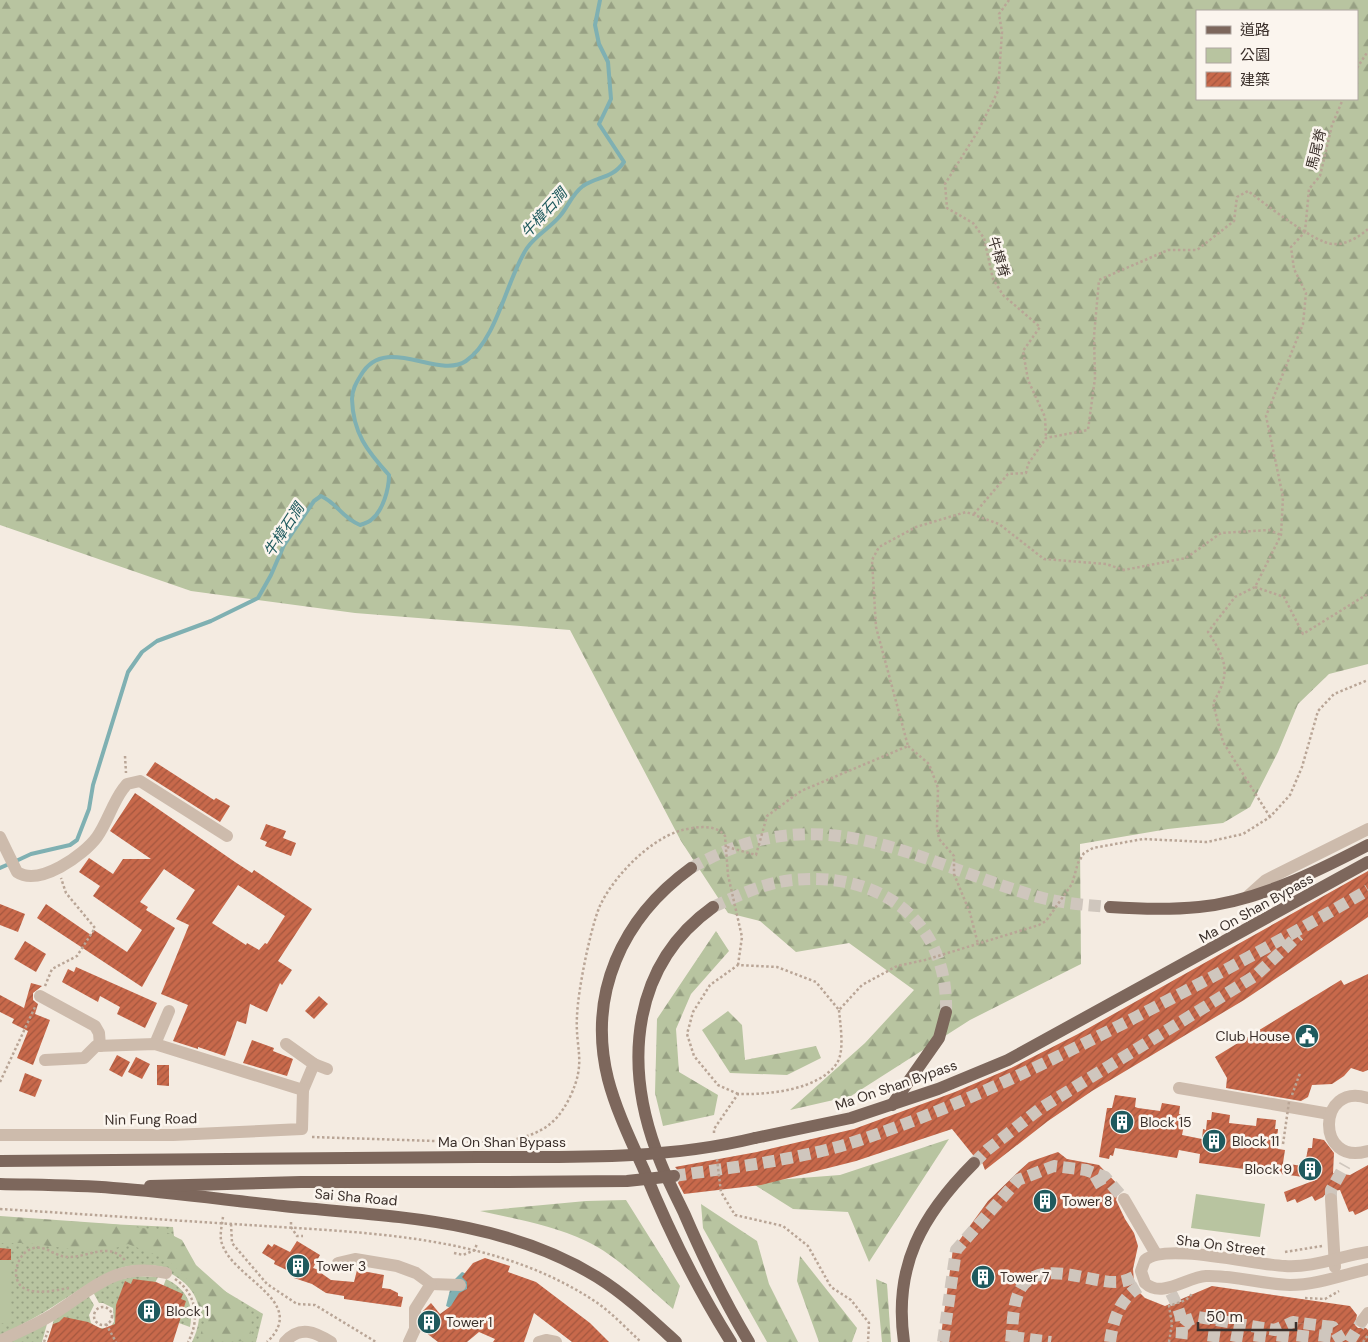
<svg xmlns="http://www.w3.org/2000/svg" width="1368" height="1342" font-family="'DM Sans','Noto Sans TC',sans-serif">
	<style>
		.green { fill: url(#green-dots) }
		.forest { fill: url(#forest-firs); fill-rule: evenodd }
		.pitch { fill: #b8c4a0 }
		.water { fill: url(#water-ripples) }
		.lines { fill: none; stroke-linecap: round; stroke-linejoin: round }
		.stream { stroke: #7fb0b2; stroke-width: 4 }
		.building { fill: url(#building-hatch); fill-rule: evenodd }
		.minor-tunnel { stroke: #cfc6bd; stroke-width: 12; stroke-dasharray: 12 6; stroke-linecap: butt }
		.major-tunnel { stroke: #cfc6bd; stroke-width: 12; stroke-dasharray: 12 6; stroke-linecap: butt }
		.path { stroke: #b9a596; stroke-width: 2.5; stroke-dasharray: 2.5 2.5; stroke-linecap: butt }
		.minor { stroke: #cdbbac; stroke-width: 12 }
		.major { stroke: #7d675c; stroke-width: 12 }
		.path-bridge { stroke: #b9a596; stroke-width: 2.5; stroke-dasharray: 2.5 2.5; stroke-linecap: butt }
		.major-bridge { stroke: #7d675c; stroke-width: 12 }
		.labels { text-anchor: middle; stroke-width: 5; stroke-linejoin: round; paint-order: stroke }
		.street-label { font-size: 14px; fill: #3b302b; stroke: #fbf5ee }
		.poi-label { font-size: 14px; fill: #3b302b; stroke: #fbf5ee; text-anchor: start }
		.water-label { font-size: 15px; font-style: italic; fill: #1f5a5e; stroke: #fbf5ee }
	</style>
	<defs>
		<pattern id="green-dots" width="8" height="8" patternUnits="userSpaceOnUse" patternTransform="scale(1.25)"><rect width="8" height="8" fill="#b8c4a0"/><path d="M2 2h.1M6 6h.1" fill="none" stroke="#97a083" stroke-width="1.8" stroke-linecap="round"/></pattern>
		<pattern id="forest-firs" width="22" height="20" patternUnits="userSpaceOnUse" patternTransform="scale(1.25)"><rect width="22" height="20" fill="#b8c4a0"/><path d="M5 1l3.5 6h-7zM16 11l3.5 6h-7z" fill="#97a083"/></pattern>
		<pattern id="water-ripples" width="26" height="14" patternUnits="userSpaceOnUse" patternTransform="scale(1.25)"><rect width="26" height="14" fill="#7fb0b2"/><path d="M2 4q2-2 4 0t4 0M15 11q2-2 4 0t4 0" fill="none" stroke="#699091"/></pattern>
		<pattern id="building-hatch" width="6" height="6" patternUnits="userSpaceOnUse" patternTransform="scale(1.25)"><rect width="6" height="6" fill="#c8694b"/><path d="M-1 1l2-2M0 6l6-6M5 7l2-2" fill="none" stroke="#a4573f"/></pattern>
	</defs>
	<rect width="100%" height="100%" fill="#f4ebe1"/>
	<g class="green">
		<path d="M0,1219L173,1227L174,1236L198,1275L263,1314L256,1342H192C207,1311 198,1287 168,1272L169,1268C118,1257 100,1278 60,1302C41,1315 21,1325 0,1336V1323H11V1254L0,1248Z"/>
		<polygon points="136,1276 158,1277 155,1283 117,1326 111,1326 114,1322 113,1308 103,1303 99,1303 93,1292 113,1281"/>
		<path d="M166,1279C187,1289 194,1305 190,1327L176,1322L163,1287Z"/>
		<polygon points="88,1295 94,1305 89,1315 91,1323 98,1328 106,1328 48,1342 54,1319"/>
		<polygon points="47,1324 42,1342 9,1342"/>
	</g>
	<g class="forest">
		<path d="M0,0H1368V664L1329,674L1298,704L1278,752L1250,807L1223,823L1168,829L1080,844L1081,964L970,1020L851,1096L790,1110L865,1043L914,990L849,943L796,952L760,921L728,913L681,841L570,630L355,613L191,591L0,525ZM1197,11H1357V99H1197Z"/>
		<polygon points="716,931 729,951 691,994 676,1029 679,1072 718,1095 714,1115 663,1126 655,1093 657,1019"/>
		<polygon points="728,1011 742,1025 745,1060 816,1046 821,1058 787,1075 730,1073 702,1030"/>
		<polygon points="949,1139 869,1262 848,1212 793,1209 750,1182 840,1175"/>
		<path d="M626,1200L680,1286L673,1309C646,1286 618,1256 586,1241C552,1225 516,1219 480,1211L586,1201Z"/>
		<polygon points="701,1204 757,1241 769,1284 798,1342 767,1342 703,1228"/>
		<polygon points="0,1216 113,1224 164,1231 182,1240 196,1265 252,1315 250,1341 196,1342 199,1339 205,1321 190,1282 167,1259 128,1244 100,1253 27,1243 0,1243"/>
		<polygon points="800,1256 857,1328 852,1342 819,1342 797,1281"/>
		<polygon points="876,1279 887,1284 891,1342 882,1342"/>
	</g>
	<g class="pitch">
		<polygon points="1196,1194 1265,1204 1260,1237 1191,1228"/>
		<polygon points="0,1248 11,1249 11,1324 0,1323"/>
	</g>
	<polygon class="water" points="462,1272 480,1279 467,1315 446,1306 452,1282"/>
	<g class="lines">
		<g class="stream">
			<path d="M16,861L31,854L70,845L77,840L89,809L93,785L128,672L142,652L157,641L211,621L258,598L271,575L284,545L314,501L321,496C337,503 342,518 360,525C363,524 369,522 371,520C383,511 389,489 389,475C367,451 353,433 352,399C352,390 356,383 361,375C385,333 438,380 466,361C497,340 507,278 527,248C536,235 550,228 560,216C568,207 572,194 583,186C598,176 612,179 624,162L599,124L611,99L608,62L599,44L595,25L600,0"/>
			<polyline points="0,868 9,864"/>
		</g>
	</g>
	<g class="building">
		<polygon points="155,762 214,800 216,798 230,806 220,822 146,775"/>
		<path d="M135,793L235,862L252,873L254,870L312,909L278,961L292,970L282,985L280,983L267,1012L250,1004L246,1024L237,1021L225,1056L198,1047V1049L173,1041L188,1005L161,994L189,925L176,919L195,890L164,869L140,902L148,907L146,910L175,928L142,987L37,918L46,904L91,935L94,930L127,952L142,930L93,896L100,886L79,872L89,858L113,874L123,859H151L110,831ZM238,885L285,916L267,944L265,943L259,950L247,943L246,945L212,923Z"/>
		<polygon points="266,824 286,831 283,838 296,843 291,856 265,846 267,842 260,839"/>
		<polygon points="1368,871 1368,917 1244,1000 1092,1091 1048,1121 985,1170 980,1157 973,1155 952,1129 856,1161 761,1185 684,1194 678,1183 682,1175 675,1167 757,1152 854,1129 955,1092 1011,1068 1078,1034"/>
		<polygon points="0,904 25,914 18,932 0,925"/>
		<polygon points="25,941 46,954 36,972 14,959"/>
		<polygon points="76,967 157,1003 145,1028 117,1014 120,1007 100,996 98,1002 62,982 68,969 74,972"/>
		<polygon points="1368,974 1368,1070 1363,1072 1351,1068 1344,1076 1332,1084 1312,1085 1308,1097 1301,1101 1226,1088 1227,1078 1215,1057 1341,980 1344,985"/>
		<polygon points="31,983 42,986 33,993 33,1000 38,1004 35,1014 50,1020 33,1065 17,1058 28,1031 12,1023 14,1019 0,1012 0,995 24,1008"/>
		<polygon points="319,996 328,1004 314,1019 305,1011"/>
		<polygon points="252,1040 274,1048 273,1051 293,1059 287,1076 243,1063"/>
		<polygon points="117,1055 130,1062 122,1077 109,1070"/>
		<polygon points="136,1057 150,1064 142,1079 128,1072"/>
		<polygon points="157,1065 169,1065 169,1086 157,1085"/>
		<polygon points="25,1073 42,1080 35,1097 19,1091"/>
		<polygon points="1115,1095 1136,1098 1135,1107 1138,1108 1160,1111 1162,1103 1180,1106 1179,1114 1182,1115 1181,1125 1184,1125 1182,1135 1202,1139 1203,1129 1206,1130 1207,1120 1211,1120 1212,1112 1230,1115 1229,1123 1256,1126 1257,1118 1276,1120 1275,1129 1278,1129 1277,1139 1280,1139 1278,1149 1285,1150 1283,1163 1302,1166 1303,1159 1306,1159 1308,1148 1312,1148 1313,1138 1324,1140 1334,1153 1333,1173 1350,1175 1368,1165 1368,1209 1355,1215 1353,1211 1349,1212 1340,1190 1327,1192 1323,1197 1315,1201 1312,1196 1297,1203 1295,1199 1287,1202 1284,1192 1318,1179 1199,1163 1200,1154 1179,1150 1177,1158 1115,1148 1113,1156 1110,1155 1109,1159 1099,1157 1107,1108 1112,1108"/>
		<polygon points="1058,1152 1067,1159 1099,1165 1123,1190 1117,1195 1116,1200 1125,1219 1134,1233 1138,1246 1133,1269 1134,1282 1138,1291 1145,1298 1165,1306 1212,1286 1350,1306 1357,1315 1355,1325 1358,1328 1366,1328 1368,1330 1368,1342 940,1342 953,1249 988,1201 1019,1171 1029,1162"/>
		<polygon points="297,1241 320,1255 313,1268 322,1271 321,1273 331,1280 354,1282 357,1270 384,1275 382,1288 390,1289 398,1293 398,1296 403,1297 401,1307 344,1299 344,1296 326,1293 312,1284 294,1278 295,1274 274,1264 275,1261 262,1253 268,1244 272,1247 274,1244 290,1252"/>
		<polygon points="0,1248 11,1249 11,1260 0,1260"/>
		<polygon points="485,1258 510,1266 508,1272 536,1282 590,1323 609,1342 572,1342 534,1313 524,1342 493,1342 495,1339 479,1332 467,1342 438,1342 425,1332 428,1330 423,1324 423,1311 431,1303 440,1314 451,1306 459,1293 467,1289 467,1282 462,1277 465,1273 473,1263"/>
		<polygon points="133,1279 156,1282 183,1294 181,1299 186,1301 173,1342 47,1342 53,1324 59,1322 64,1317 88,1322 102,1329 115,1324 116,1305 125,1281 131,1284"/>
	</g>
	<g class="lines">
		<g class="minor-tunnel">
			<polyline points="1093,1184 1105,1177"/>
			<polyline points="1331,1199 1331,1190 1345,1165"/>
			<path d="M1171,1293C1180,1310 1184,1322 1181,1342"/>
			<polyline points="1184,1326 1189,1320 1198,1317 1275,1330 1293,1322 1333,1327 1342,1342"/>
			<polyline points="1012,1337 1051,1342"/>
			<polyline points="943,1342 956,1250 1018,1180 1054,1166 1086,1170 1105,1177 1124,1199"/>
			<path d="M1011,1342C1013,1326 1012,1303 1021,1288C1041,1258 1089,1283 1117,1282C1123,1282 1130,1279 1136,1276"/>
			<path d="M1110,1342C1113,1321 1119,1299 1139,1287"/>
			<polyline points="1213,1342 1216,1320"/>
			<polyline points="1236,1342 1239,1324"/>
			<polyline points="1259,1342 1261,1328"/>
			<polyline points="1282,1342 1284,1326"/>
			<polyline points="1302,1342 1304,1324"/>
			<polyline points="1324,1342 1326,1326"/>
			<polyline points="1349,1342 1362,1321"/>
		</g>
		<g class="major-tunnel">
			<path d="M691,868C821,794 909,859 1035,896C1059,903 1085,905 1110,907"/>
			<path d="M713,907C737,896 759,885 785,881C874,868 949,917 946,1012"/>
			<polyline points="974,1163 987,1150 1041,1108 1255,976 1299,935"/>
			<path d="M674,1176C734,1167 799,1160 857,1141C953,1109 1045,1064 1134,1018C1213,977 1291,935 1368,890"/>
		</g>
		<g class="path">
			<polyline points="1009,0 999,14 1002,32 998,91 978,131 945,184 947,208 973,223 984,238 993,279 1003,295 1040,327 1023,351 1028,380 1045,417 1046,438"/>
			<polyline points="1357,68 1368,51"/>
			<polyline points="1305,232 1309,189 1320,176 1332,125 1343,99"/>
			<path d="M974,514L1008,474L1026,473L1028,464L1046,438L1088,430L1095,378L1094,336L1099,280L1168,250H1197L1234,221L1237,197L1248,191C1264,203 1316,244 1333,244C1346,245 1359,237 1368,229"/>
			<polyline points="1255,587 1284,597 1303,634 1366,595 1368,596"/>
			<polyline points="908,746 929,764 938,788 937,827 939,839 954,856 954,874 970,913 978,944"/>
			<polyline points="125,756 126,773"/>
			<path d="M1270,817L1223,742L1213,703C1231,673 1227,661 1208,632L1235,597L1255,587L1281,535L1283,497L1266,416L1303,324L1306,293L1294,269L1291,247L1305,232"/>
			<polyline points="727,847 756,855 767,816 801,791 908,746 876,627 872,560 879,547 916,527 966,512 999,524 1044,559 1106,564 1124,570 1186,558 1221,533 1269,530 1281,535"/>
			<polyline points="45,986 52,969 77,956 95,928 66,893 61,878"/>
			<polyline points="0,1082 35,1007"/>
			<polyline points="738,1094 718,1085 694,1056 687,1034 693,1012 710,985 738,965 777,967 816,982 839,1010 862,985 897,966 925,960 1039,925 1046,921 1072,884 1078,863 1084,853 1093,848 1143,839 1207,842 1243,834 1270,817 1290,795 1302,767 1318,711 1334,694 1368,680"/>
			<polyline points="1292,1095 1300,1073"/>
			<path d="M714,1133V1129L738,1094C768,1095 819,1090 837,1063C845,1051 840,1023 839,1010"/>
			<path d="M312,1137L497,1143C532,1136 553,1132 570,1097C587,1061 575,1050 577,1016C578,990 590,931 599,908C612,878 648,841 679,831C693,827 716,823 725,836L728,875L742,937L738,965"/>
			<polyline points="717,1159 721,1192 735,1215 783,1226 808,1246 831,1287 851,1300 869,1323 868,1342"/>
			<path d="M0,1209C83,1214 166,1220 249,1225C367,1233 494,1234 596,1302C612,1313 627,1329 641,1342"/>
			<path d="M223,1217C222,1224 220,1233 221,1240C228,1278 311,1300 267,1342"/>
			<polyline points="291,1222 291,1227 297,1236 303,1236"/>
			<polyline points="231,1224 232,1243 267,1284 297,1304 315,1305 376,1342"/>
			<polyline points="1285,1252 1322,1246"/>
			<polyline points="454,1253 463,1255 475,1250 477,1243"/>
			<path d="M175,1279C197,1294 200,1320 188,1342"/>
			<path d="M69,1288C52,1291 15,1300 16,1271C17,1263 21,1255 27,1251C43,1241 52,1256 67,1257C88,1258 108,1241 125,1260"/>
			<polyline points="1305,1298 1325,1299 1339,1291"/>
			<circle cx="103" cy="1316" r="9"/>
			<polyline points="106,1324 116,1342"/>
			<polyline points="44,1342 48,1331"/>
			<polyline points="1169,1342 1172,1324 1169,1306 1186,1300 1193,1293"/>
			<polyline points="1363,1342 1368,1335"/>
		</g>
		<g class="minor">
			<path d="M0,837L17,872C39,887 84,855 97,837C107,823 112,804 123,789L127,784L140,781L227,836"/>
			<polyline points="1247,897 1266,880 1368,829"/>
			<polyline points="40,996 95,1026 99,1033 100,1046"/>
			<polyline points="155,1044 169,1011"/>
			<polyline points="286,1044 314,1064 303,1090"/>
			<polyline points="314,1064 327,1069"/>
			<polyline points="1179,1088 1330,1114"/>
			<path d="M1368,1098C1317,1081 1315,1167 1368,1151"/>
			<polyline points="0,1135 173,1135 302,1129 303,1090 155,1044 96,1046 84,1058 45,1060"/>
			<polyline points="1124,1199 1156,1254"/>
			<polyline points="1331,1199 1335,1267"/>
			<path d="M1368,1252C1341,1256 1312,1268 1285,1266C1255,1265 1166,1242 1145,1260L1141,1271L1145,1283C1162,1299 1187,1277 1206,1276C1233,1275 1262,1284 1290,1285C1316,1285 1343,1275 1368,1269"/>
			<polyline points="338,1263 355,1259 397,1266 416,1273 431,1284 460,1285"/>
			<polyline points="1362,1321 1368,1313"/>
			<path d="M0,1341C18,1332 38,1324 55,1313C94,1288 116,1262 166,1273"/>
			<path d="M285,1342C300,1325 315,1332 331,1342"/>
			<polyline points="409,1342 415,1329 415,1309 431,1284"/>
			<polyline points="539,1342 546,1340 556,1342"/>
		</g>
		<g class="major">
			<path d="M691,868C622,918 587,994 608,1079C616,1110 631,1141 644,1170C668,1229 697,1288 731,1342"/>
			<path d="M713,907C632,965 624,1062 656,1150C663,1172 674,1192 684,1213C703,1257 724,1301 749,1342"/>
			<path d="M1110,907C1139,909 1169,910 1199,907C1258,901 1316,872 1368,845"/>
			<polyline points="892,1105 939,1038 946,1012"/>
			<polyline points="755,1138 851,1118 938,1089 1008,1060 1368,862"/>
			<polyline points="0,1161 478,1157"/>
			<path d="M0,1184C38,1185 76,1185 113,1188C170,1192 226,1200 283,1206C391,1217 501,1218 597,1277C626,1295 651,1319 676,1342"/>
			<polyline points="150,1186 301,1182 500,1182"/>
			<path d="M904,1342C893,1266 922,1215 974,1163"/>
		</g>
		<polyline class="path-bridge" points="1283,1144 1289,1102"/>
		<g class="major-bridge">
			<path d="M478,1157C570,1157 665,1160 755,1138"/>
			<polyline points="500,1182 627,1181 674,1176"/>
		</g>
	</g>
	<defs>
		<g id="civic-disc" transform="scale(1.25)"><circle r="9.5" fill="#1f5a5e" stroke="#fbf5ee"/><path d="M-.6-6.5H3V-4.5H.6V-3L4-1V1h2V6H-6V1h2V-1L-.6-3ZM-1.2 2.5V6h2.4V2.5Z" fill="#fff"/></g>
		<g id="building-disc" transform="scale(1.25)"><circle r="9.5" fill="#1f5a5e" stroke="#fbf5ee"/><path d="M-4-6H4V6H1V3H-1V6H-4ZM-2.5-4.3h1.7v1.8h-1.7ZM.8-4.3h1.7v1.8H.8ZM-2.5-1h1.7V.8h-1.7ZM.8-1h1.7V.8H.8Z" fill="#fff"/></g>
	</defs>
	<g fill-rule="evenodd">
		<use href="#civic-disc" x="1307" y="1036"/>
		<use href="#building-disc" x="1122" y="1122"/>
		<use href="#building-disc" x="1214" y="1141"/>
		<use href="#building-disc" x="1310" y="1169"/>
		<use href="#building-disc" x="1045" y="1201"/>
		<use href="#building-disc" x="298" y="1266"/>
		<use href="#building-disc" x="983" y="1277"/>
		<use href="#building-disc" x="149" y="1311"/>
		<use href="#building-disc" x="429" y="1322"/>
	</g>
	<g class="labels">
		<g class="street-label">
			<text transform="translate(1316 149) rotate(-76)" y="5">馬尾脊</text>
			<text transform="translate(999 257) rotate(73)" y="5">牛樟脊</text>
			<text transform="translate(1256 908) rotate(-29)" y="5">Ma On Shan Bypass</text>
			<text transform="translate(896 1085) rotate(-19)" y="5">Ma On Shan Bypass</text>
			<text transform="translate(151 1119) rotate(-1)" y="5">Nin Fung Road</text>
			<text x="502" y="1147">Ma On Shan Bypass</text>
			<text transform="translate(356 1197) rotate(5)" y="5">Sai Sha Road</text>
			<text transform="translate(1221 1245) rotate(7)" y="5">Sha On Street</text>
		</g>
		<g class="poi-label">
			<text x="1290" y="1041" text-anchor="end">Club House</text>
			<text x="1140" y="1127">Block 15</text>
			<text x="1232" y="1146">Block 11</text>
			<text x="1292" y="1174" text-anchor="end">Block 9</text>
			<text x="1062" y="1206">Tower 8</text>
			<text x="316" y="1271">Tower 3</text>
			<text x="1000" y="1282">Tower 7</text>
			<text x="166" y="1316">Block 1</text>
			<text x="446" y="1327">Tower 1</text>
		</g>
		<g class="water-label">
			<text transform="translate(544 213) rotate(-48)" y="5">牛樟石澗</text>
			<text transform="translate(284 530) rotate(-57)" y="5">牛樟石澗</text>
		</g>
	</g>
	<rect x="1196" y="10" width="162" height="90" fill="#fbf5ee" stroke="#aea6a0"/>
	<rect x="1206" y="26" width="25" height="8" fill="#7d675c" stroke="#aea6a0"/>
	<text x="1240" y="35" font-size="15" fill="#3b302b">道路</text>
	<rect x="1206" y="48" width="25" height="15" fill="#b8c4a0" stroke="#aea6a0"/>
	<text x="1240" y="60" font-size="15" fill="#3b302b">公園</text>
	<rect x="1206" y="72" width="25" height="15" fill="url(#building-hatch)" stroke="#aea6a0"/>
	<text x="1240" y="85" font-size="15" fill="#3b302b">建築</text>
	<path d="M1198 1322v8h98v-8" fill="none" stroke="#3b302b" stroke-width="2.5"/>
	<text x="1206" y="1322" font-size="15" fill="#3b302b" stroke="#fbf5ee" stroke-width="4" paint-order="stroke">50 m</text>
</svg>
